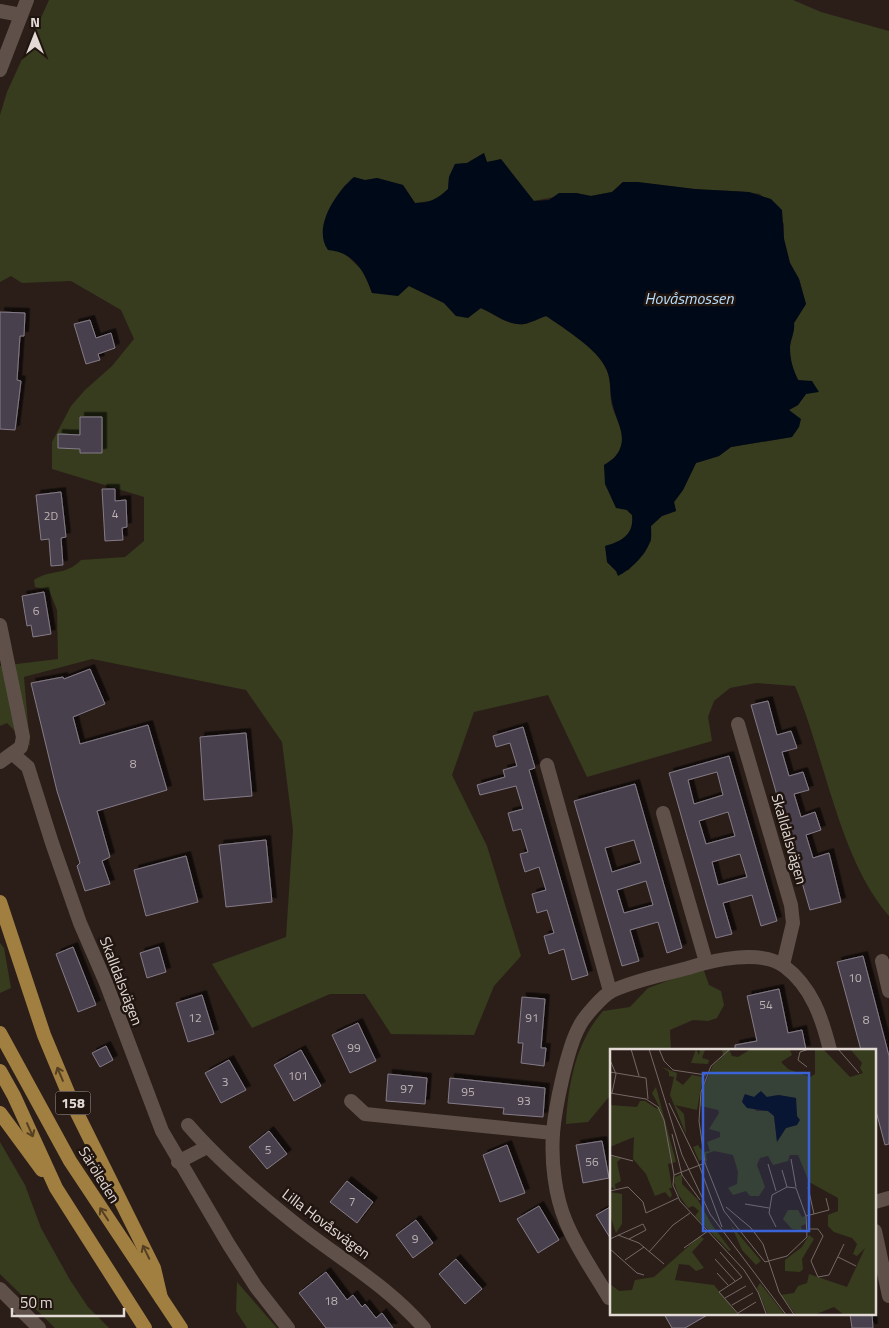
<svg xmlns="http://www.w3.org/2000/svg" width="889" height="1328" font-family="'Titillium Web',sans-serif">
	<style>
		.green { fill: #363c1d; fill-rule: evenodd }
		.water { fill: #000917 }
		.building { fill: #49414d; stroke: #847b87; fill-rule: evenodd; filter: url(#shadow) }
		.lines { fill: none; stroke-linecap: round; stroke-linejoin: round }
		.minor { stroke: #5f514a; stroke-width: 14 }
		.tertiary { stroke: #5f514a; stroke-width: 14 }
		.primary { stroke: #a17f40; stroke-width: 14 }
		.oneway { stroke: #543f23 }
		.labels { text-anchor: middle; stroke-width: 5; stroke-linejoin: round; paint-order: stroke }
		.number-label { font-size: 12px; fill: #bcb4b4 }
		.shield { fill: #211510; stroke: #a99f9b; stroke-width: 1 }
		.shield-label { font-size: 14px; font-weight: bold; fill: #e3dad6 }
		.street-label { font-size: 15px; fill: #e3dad6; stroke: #211510 }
		.water-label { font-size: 16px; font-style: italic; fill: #b7defc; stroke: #211510 }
		.inset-road { fill: none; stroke: #756965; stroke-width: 1 }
		.view { fill: #3b63d8; fill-opacity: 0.15; stroke: #3b63d8; stroke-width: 2.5 }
		.inset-edge { fill: none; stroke: #e3dad6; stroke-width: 2.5 }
	</style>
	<defs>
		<filter id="shadow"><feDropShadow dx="4.5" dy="-4.5" stdDeviation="0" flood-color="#0009"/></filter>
	</defs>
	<rect width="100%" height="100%" fill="#2b1e19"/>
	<g class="green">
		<path d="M49,0H793L821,12L889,31V916C839,859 825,757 795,686L756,683L730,688L714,701L708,717L712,741L587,777L548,695L474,712L452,775L487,846L521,956L494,986L474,1035L391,1034L365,994H330L252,1028L212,964L286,937L293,830L282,742L246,690L92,659L24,677L30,746L7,723L0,726V666L58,659L57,610L49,590L35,587L34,580C52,568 64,577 81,560L125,557L144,541V497L52,469V442L71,406L85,390L112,366L134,339L121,310L71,281L22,283L11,276L0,282V115L7,92ZM484,153L487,162L501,160L533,201L576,193L591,196L612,192L623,182C647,182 670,187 694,189C716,191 738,190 760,194L784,224V239L790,263L799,279L806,304L794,323C795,332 791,337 790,346C788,364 798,379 806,394L798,405L789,410L792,437L731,447L719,456L696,463L683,490L674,502L676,511L662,516L651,526V541L629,570L616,571L607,562L634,526L632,515C618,503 607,483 604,465C612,460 618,456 621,446C625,433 616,419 612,406C608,387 614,377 600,359C591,346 560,325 546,316C539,318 531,323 524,324C508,326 495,314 480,308L456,316L444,303L409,286L372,293L364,272L342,251L327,217L330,208L345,185L377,178L403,185L415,203L437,200L448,189L449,177L455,164L467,163Z"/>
		<polygon points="0,943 4,948 11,988 0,993"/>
		<path d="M703,968L709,985L721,991L724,1005L717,1018L708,1021L693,1020L670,1030L671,1050H612L611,1096L608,1098L588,1122L566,1124C568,1084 576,1042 603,1011L630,1007L648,988Z"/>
		<polygon points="0,1142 25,1185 41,1228 70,1280 88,1307 109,1328 55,1328 0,1274"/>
		<polygon points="237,1282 277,1328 247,1328 236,1311"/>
	</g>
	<path class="water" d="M484,153L487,162L501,159L534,201L549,200L559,193H576L591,196L612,192L623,182H638L695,189L749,192L771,199L782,210L784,239L790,263L799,279L806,304L794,323C795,332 791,338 790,347C790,360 793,369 798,380L812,381L819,392L806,394L798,405L789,410L801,419L799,427L792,437L731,447L719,456L696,463L683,490L674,502L676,511L662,516L651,526C651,531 652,538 650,542C645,556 630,570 618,576L616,571L607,562L605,546C623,541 634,534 632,515L627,510L616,508L605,484L604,465C612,460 618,456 621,446C625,433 616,419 613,406C608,387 614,377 600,359C591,346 560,325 546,316C539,318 531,323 524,324C508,326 495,314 481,308L468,318L456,316L444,303L409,286L398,296L372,293C364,271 354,252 328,250C312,228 336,192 354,177L365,180L377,178L403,185L415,203C430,203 437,199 448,189L449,177L455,164L467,163Z"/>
	<g class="building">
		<polygon points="0,312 25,313 24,336 20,336 17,380 21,381 15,430 0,429"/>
		<polygon points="90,320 96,338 111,333 115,348 98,354 100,360 86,364 74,324"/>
		<polygon points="80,417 102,417 102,453 80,453 80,449 58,448 58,434 80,435"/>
		<polygon points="102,489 115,489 115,501 126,500 127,527 122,528 123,540 105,541"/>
		<polygon points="61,492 66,537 61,538 63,565 51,566 49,539 41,540 36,495"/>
		<polygon points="44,592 51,634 33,637 31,625 27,626 22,596"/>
		<polygon points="90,669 105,704 73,717 80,744 148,725 167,790 97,811 110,857 102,861 110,884 85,891 77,866 80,863 57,791 31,683 63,677 64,679"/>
		<polygon points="768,701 777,735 791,731 797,748 782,752 789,776 803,772 809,790 794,794 801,817 815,812 821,830 806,835 813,858 829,853 841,902 810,910 751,705"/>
		<polygon points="523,727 535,768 529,770 588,975 572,980 564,949 549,954 544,936 554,933 547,910 537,913 532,894 546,890 539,867 525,872 522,862 520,854 528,852 521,829 513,831 508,813 523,809 516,786 480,795 477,785 505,777 503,770 517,766 510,743 496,747 493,736"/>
		<polygon points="246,733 252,796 204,800 200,737"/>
		<path d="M729,756L777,921L761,926L752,895L723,903L732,934L716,938L669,773ZM717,772L723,795L694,804L688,780ZM728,812L735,836L706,844L699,821ZM740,854L747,877L718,885L712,862Z"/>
		<path d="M635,784L682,948L667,953L658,922L630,930L639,961L622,966L574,801ZM634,840L641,863L612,872L605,848ZM646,881L653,905L624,913L617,890Z"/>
		<polygon points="266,840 272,902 226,907 219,845"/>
		<polygon points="186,856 198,902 146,916 134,870"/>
		<polygon points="73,947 96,1005 78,1012 56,954"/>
		<polygon points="159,947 166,972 147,978 140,953"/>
		<polygon points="863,956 889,1056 889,1144 885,1145 875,1107 875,1050 861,1050 837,962"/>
		<polygon points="779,989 788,1033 802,1030 806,1050 735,1050 735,1045 757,1041 747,996"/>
		<polygon points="202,995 214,1034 188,1042 176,1003"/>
		<polygon points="522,997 545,999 541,1048 546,1048 544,1066 521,1063 523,1043 518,1043"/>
		<polygon points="358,1023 376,1061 350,1073 332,1035"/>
		<polygon points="106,1046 113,1060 100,1067 92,1053"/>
		<polygon points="301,1050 321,1086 294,1101 274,1065"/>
		<polygon points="229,1060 246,1090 221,1103 205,1073"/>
		<polygon points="388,1074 427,1078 425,1104 386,1101"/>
		<polygon points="450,1078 545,1088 543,1117 503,1114 504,1108 448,1103"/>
		<polygon points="269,1131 287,1154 267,1169 249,1147"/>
		<polygon points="602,1141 609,1178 583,1183 576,1145"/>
		<polygon points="507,1145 525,1193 500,1202 483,1155"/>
		<polygon points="347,1181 373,1202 357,1223 330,1202"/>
		<polygon points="539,1206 559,1240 538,1253 517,1219"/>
		<polygon points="612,1206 612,1241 596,1215"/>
		<polygon points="416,1220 433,1243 413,1258 396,1235"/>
		<polygon points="456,1259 482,1289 465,1304 439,1274"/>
		<polygon points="326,1272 347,1300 353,1295 362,1307 365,1304 376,1318 382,1313 393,1328 326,1328 299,1293"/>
		<polygon points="664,1314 709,1314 685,1328 672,1328"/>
		<polygon points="850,1314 872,1314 873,1328 852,1328"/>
	</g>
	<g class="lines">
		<g class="minor">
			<polyline points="0,11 21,15"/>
			<polyline points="738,724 791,905 793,923 783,965"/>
			<polyline points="13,754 28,767 52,843 80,923 106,983 162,1131 229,1245 256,1287 288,1328"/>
			<polyline points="547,765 610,991"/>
			<polyline points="663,813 706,962"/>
			<polyline points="882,961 889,991"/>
			<polyline points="351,1101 365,1114 553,1133"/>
			<path d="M188,1125C220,1162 259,1195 297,1225C340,1259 388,1286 424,1328"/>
			<polyline points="178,1162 207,1147"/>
			<polyline points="875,1202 889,1198"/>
			<polyline points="875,1231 889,1296"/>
			<path d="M609,1298C595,1274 577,1249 566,1222C555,1196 551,1162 553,1133C555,1108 567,1049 579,1027C583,1018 603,995 612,991C635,980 663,975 688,968C713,960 760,949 784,966C812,987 822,1018 830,1050"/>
		</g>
		<g class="tertiary">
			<polyline points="0,70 27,0"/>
			<polyline points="0,625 23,737 21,747 0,762"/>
			<polyline points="0,1289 39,1328"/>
		</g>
		<g class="primary">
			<polyline points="0,902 44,1035 74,1107 154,1268 161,1298"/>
			<polyline points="0,1033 70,1161 181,1328"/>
			<polyline points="0,1071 14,1096 56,1188 145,1328"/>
			<polyline points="0,1113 42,1170"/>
		</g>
	</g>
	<defs><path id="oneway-shaft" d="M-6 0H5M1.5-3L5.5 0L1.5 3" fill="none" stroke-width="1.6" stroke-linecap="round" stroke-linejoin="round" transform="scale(1.25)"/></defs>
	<g class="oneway">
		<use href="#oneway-shaft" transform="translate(60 1074) rotate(-113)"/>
		<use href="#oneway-shaft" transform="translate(30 1130) rotate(66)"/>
		<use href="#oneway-shaft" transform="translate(104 1214) rotate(-123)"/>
		<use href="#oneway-shaft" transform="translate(146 1252) rotate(-116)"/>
	</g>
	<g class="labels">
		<g class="number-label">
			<text x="115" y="518">4</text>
			<text x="51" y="520">2D</text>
			<text x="36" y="615">6</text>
			<text x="133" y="768">8</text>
			<text x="855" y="982">10</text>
			<text x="766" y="1009">54</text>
			<text x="195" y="1022">12</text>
			<text x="532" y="1022">91</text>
			<text x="866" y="1024">8</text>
			<text x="354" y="1052">99</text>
			<text x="298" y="1080">101</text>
			<text x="225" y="1086">3</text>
			<text x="407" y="1093">97</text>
			<text x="468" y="1096">95</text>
			<text x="524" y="1105">93</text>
			<text x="268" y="1154">5</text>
			<text x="592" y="1166">56</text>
			<text x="352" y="1206">7</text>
			<text x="415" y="1243">9</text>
			<text x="331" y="1305">18</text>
		</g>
		<rect class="shield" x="55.5" y="1091.5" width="35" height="23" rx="4"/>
		<g class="shield-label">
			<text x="73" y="1108">158</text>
		</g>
		<g class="street-label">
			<text transform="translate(789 839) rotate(74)" y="5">Skalldalsvägen</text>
			<text transform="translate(121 981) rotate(69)" y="5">Skalldalsvägen</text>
			<text transform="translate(99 1175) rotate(58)" y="5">Säröleden</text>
			<text transform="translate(326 1224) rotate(37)" y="5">Lilla Hovåsvägen</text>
		</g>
		<g class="water-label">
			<text x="689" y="304">Hovåsmossen</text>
		</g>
	</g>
	<g transform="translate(610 1049)">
		<rect width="266" height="266" fill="#2b1e19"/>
		<path d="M86,0L89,6L90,1H95L92,9L99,11L98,15L81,14ZM112,0H119L122,7L128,8L141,0L180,1L182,6L171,13L178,20L200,28L205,25V0H213L240,28L253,24L250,19L252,14L240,0H266V266H234L224,258L204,266H186L171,246L184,244L188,237L197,234L199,225L237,238L255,199L247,207L243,205L247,195L242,189L224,183L218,177V166L228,162V149L199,133L188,106H180L178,112L163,116L158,107L150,109L147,116L155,138L149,147H140L136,142L123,146L118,139L127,135L128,123L123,106L104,102L96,105L97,113L94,110L89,112L83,98L88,96L93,103L100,102L97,93L110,88V83L99,80L109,64L108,61L91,57L92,42L103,16L113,7ZM150,43L157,48L167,46L186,49L187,76L176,79L167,92L164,67L158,62H147L132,52L134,46L144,48ZM52,18L67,24L66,31L73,36L82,26L93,28L87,61L65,56L74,65L76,85L60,46L64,28L59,27V23ZM46,38L66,113L58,115L62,139H59L62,146L60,149L55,143L45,147L36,125L23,110L24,88L0,98V56L27,58L30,52H35L47,60L49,57L42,44ZM1,107L12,109L7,113L11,132L5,135L6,141L0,137ZM72,125V135L88,151L102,176L121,201L119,202L85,167L89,162L83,157L78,159L68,145L64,133L65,128ZM0,143L12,145V175L6,184L0,166ZM178,161H188L192,168L195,167L196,175L191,177L192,181L182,180L173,170ZM121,176L151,212L146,216L132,201ZM199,186L204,190L192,210L193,220L190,223L175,222V211L192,198ZM90,187L94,190L82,203L94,219L86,222L79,216L69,215L65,231L104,236L128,266H0V235L9,242L22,241L25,231L44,228ZM150,234L175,266H158L147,239Z" fill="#363c1d" fill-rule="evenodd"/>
		<path d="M151,42L157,48L169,46L186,49L187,67L190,71L187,76L176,79L167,93L164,67L158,62L137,59L132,53L135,45L144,48Z" fill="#000917"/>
		<path class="inset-road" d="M21,0L29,27M39,0L72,106L100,165L177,267M49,0L54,12L63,21L96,26M120,0L101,17L91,43L89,72L95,114L114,162L155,213L177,207L197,188L196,167L186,139L177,138L162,146L159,164L166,178M228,0L249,24M0,11L6,25L2,44M197,18L188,11L190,3L199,0M0,23L36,29L38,50M0,44L36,50L48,58L54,71L64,126M59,54L89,116L112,178M62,85L72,126L90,151M0,106L23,112M181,110L186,138M158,115L166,142M172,121L177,138M64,126L63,136L70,152L134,221L148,243L157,267M64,126L95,114M198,138L204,165M0,142L18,138L33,153L36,164L68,149M135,155L159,159M116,158L141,179L153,195L169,243L185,267M196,167L219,161L216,149M199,180H208L213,187L201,212L208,228L219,226L234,195M8,186L29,194L54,215M0,190L33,175L36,181L19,190M74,199L98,182M0,200L27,224L34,226M39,203L63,176L80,164M110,203L132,228L109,243L130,267M228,208L246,217M105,210L125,232M15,211L34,198M107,224L118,236M115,249L136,237M122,256L143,244M128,264L146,253"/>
		<path class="view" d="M93,24H199V182H93Z"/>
		<rect width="266" height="266" class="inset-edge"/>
	</g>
	<g transform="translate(35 35)" stroke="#211510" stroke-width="4" paint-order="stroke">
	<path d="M0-4L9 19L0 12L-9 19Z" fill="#e3dad6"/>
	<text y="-8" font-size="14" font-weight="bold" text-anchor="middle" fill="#e3dad6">N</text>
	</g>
	<path d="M12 1308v8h112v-8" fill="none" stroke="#e3dad6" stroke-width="2.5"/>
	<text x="20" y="1308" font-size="15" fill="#e3dad6" stroke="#211510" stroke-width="4" paint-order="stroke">50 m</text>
</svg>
